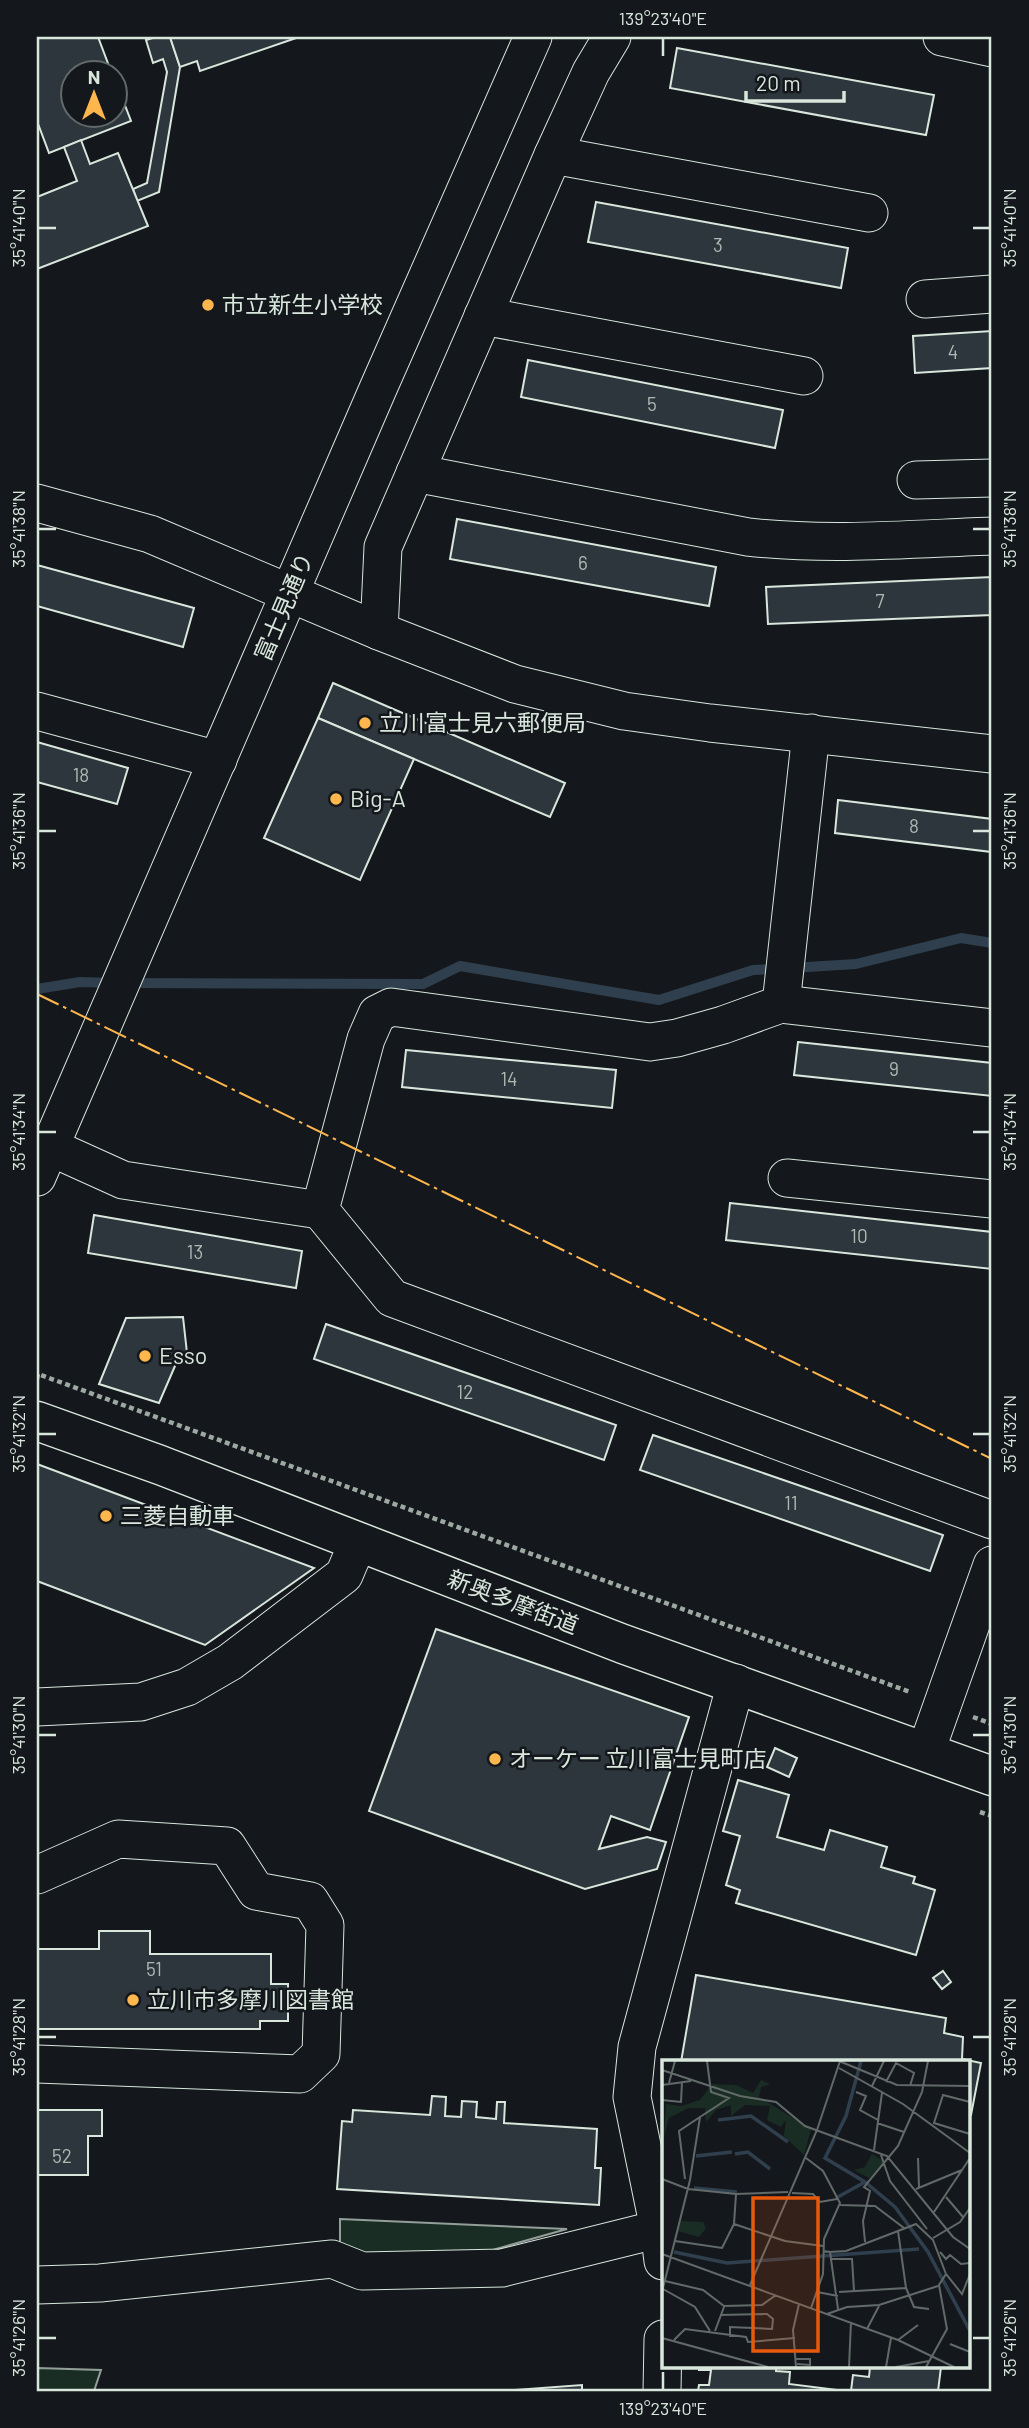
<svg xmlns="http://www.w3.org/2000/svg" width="1029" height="2428" font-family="Barlow,'Noto Sans JP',sans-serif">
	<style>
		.green { fill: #1a2d24; stroke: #939e99; stroke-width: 2 }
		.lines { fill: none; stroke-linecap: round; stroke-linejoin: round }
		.stream { stroke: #2f3f4d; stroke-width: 10 }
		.building { fill: #2c363c; stroke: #d8e6dc; stroke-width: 2 }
		.minor-casing { stroke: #d8e6dc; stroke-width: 39 }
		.major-casing { stroke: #d8e6dc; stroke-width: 41 }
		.path { stroke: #9da8a2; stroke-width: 4.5; stroke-dasharray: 5 3.5; stroke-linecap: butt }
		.minor { stroke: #14181c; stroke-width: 37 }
		.major { stroke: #14181c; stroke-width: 38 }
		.power { stroke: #ffb74d; stroke-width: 2; stroke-dasharray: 24 5 3.5 5; stroke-linecap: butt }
		.ticks { fill: none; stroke: #d8e6dc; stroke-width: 2.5 }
		.poi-dot { fill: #ffb74d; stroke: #14181c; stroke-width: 2.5 }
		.labels { text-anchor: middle; stroke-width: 5; stroke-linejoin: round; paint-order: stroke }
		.number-label { font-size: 19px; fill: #adbab4 }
		.poi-label { font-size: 23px; fill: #d8e6dc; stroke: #14181c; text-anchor: start }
		.street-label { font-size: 23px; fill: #d8e6dc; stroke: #14181c }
		.inset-river { fill: none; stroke: #2f3f4d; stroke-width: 3.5 }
		.inset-road { fill: none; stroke: #626a69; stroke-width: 2 }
		.view { fill: #e8590c; fill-opacity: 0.15; stroke: #e8590c; stroke-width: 3.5 }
		.inset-edge { fill: none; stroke: #d8e6dc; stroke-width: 3.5 }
		.neatline { fill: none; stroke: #d8e6dc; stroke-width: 2.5 }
		.ticks-label { font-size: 18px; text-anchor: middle; fill: #d8e6dc }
	</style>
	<rect width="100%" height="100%" fill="#14181c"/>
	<g class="green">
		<polygon points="340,2219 567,2229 482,2253 369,2255 340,2243"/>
		<polygon points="37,2368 101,2370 94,2391 37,2391"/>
	</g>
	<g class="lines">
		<g class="stream">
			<polyline points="791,968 856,964 961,938 992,943"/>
			<polyline points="128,983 423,984 460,966 659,1000 753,970 776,969"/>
			<polyline points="37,989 80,982 113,983"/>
		</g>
	</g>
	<g class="building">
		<polygon points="37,37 98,37 112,74 74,74 74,116 116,116 116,82 131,121 49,153 37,121"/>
		<polygon points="156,37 170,37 180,67 159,192 137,201 133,189 147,183 167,72 163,59 153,63 146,40"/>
		<polygon points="170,37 299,37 200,71 197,61 180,67"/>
		<polygon points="677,48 934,95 926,135 670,88"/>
		<polygon points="81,140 90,164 118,153 148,226 37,269 37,197 77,181 64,147"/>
		<polygon points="596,202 848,248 841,288 588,242"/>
		<polygon points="992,331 992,368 915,373 913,336"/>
		<polygon points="528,360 783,410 775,448 521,397"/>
		<polygon points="457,519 716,567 709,606 450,559"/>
		<polygon points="37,565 194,608 183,647 37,606"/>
		<polygon points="992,577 992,615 768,624 766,587"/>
		<polygon points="333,683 565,783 550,817 318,718"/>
		<polygon points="318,718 414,759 360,880 264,838"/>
		<polygon points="37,742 128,768 117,804 37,782"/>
		<polygon points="838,800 992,819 992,852 835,833"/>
		<polygon points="798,1042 992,1063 992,1096 794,1075"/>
		<polygon points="406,1050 616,1070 612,1108 402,1087"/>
		<polygon points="730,1203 992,1232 992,1269 726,1240"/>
		<polygon points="94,1215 302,1251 296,1288 88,1253"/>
		<polygon points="183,1317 188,1362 178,1359 159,1403 99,1384 126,1318"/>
		<polygon points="326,1324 616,1425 604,1460 314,1359"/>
		<polygon points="653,1435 943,1535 930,1571 640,1470"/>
		<polygon points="37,1464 314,1568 205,1645 37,1581"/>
		<polygon points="436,1629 689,1717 650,1830 611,1816 599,1849 647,1837 666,1842 657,1869 585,1889 369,1811"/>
		<polygon points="775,1748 797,1758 789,1777 767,1767"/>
		<polygon points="738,1780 789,1795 777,1837 824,1850 830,1830 887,1847 881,1867 915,1877 913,1883 935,1890 916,1955 736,1903 740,1890 726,1885 740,1836 723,1831"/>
		<polygon points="99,1931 150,1931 150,1954 271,1954 271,1984 288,1984 288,2021 260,2021 260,2029 37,2029 37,1949 99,1949"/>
		<polygon points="943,1971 951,1982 942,1989 933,1978"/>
		<polygon points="696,1975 946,2018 944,2033 963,2037 962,2059 981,2063 971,2115 968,2115 968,2062 681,2062"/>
		<polygon points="432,2096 446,2097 445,2116 461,2117 462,2101 477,2102 476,2117 496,2119 497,2102 505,2102 504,2123 597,2129 595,2168 601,2168 599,2205 337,2189 342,2121 352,2122 353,2110 430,2115"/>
		<polygon points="37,2110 102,2110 102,2136 88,2136 88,2175 37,2175"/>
		<polygon points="699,2367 776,2367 776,2371 790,2372 789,2384 845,2391 698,2391 699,2385 709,2385 711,2370 699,2370"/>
		<polygon points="870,2367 941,2367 938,2391 851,2391 853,2375 869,2377"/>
		<polygon points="582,2385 582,2391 501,2391"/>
	</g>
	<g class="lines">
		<g class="minor-casing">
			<g id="minor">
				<polyline points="942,37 992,48"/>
				<polyline points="553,155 869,213"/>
				<polyline points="925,299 992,294"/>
				<polyline points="483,316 804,376"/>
				<path d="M415,473L748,537C829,546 911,539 992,536"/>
				<polyline points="916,480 992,478"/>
				<polyline points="37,503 150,534 379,631 515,684 624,711 710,723 992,754"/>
				<polyline points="379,631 383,547 553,155 591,72 612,37"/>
				<polyline points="37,711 218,760"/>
				<polyline points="781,1004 811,733"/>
				<polyline points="992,1028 781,1004 723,1025 677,1038 650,1042 391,1007 377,1014 366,1039 320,1210 392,1298 992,1520"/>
				<polyline points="50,1147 123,1180 320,1210"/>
				<polyline points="37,1177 377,391 533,37"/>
				<polyline points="787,1178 992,1199"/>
				<polyline points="37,1707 141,1702 187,1687 230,1662 344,1575 358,1542"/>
				<polyline points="926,1751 992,1565"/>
				<polyline points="37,1875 118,1839 227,1846 256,1891 310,1901 325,1925 321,2054 300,2074 37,2064"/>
				<polyline points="663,2261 659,2229 632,2097 637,2047 736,1683"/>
				<polyline points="37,2285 100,2283 332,2259 362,2271 502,2268 659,2229"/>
				<polyline points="662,2391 663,2339"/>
			</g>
		</g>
		<g class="major-casing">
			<polyline id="major" points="37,1421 160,1465 623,1644 992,1776"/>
		</g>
		<g class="path">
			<polyline points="37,1379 38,1374 910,1692"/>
			<polyline points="973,1717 992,1724"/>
			<polyline points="980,1812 992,1816"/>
		</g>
		<use href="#minor" class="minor"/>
		<use href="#major" class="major"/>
		<polyline class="power" points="37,994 992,1459"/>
	</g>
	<path class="ticks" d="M663,38V56M38,228H56M973,228H990M38,529H56M973,529H990M38,831H56M973,831H990M38,1132H56M973,1132H990M38,1434H56M973,1434H990M38,1735H56M973,1735H990M38,2037H56M973,2037H990M38,2338H56M973,2338H990M663,2372V2390"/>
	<g class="poi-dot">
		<circle cx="208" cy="305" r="7"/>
		<circle cx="365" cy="723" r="7"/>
		<circle cx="336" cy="799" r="7"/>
		<circle cx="145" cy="1356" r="7"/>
		<circle cx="106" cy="1516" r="7"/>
		<circle cx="495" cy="1759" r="7"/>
		<circle cx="133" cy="2000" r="7"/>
	</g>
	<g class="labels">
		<g class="number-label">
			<text x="718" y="252">3</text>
			<text x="953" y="359">4</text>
			<text x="652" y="411">5</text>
			<text x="583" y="570">6</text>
			<text x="880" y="608">7</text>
			<text x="81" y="782">18</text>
			<text x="914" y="833">8</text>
			<text x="894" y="1076">9</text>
			<text x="509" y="1086">14</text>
			<text x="859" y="1243">10</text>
			<text x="195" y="1259">13</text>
			<text x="465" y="1399">12</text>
			<text x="791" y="1510">11</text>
			<text x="154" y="1976">51</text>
			<text x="62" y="2163">52</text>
		</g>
		<g class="poi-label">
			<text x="222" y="313">市立新生小学校</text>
			<text x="379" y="731">立川富士見六郵便局</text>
			<text x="350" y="807">Big-A</text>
			<text x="159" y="1364">Esso</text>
			<text x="120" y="1524">三菱自動車</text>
			<text x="509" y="1767">オーケー 立川富士見町店</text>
			<text x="147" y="2008">立川市多摩川図書館</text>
		</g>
		<g class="street-label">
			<text transform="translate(284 607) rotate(-67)" y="8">富士見通り</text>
			<text transform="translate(513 1602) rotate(21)" y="8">新奥多摩街道</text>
		</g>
	</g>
	<g transform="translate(662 2060)">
		<rect width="308" height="308" fill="#14181c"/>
		<path d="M99,20L108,24L99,27L97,37L149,69L142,95L122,76L124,60L119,67L105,60L108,46L83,45L69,56V45L54,50L44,62L43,48H26L7,58L2,77L4,44L19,46L38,40L50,24L74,25L91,33ZM210,94L223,102L207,118L192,110L203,107ZM19,161L41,162L44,168L37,177L16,171Z" fill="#1a2d24"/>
		<path class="inset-river" d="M199,1L184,56L163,98L203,122L233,147L266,192L308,271M56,60L89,56L126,82M73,94L86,92L108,109M34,96L70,92M32,128L75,132M174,138L203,122M12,192L65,203L257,189"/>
		<path class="inset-road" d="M177,1L235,25L308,26M177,8L241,44L308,93M0,10L78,36L114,42L143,66L225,96L291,177L308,189M224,22L234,3L252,13L248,26M7,23L13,1M0,25L29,21M210,26L222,1M194,32L204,36L198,50L216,60M0,40L19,42L20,22M308,42L281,35L272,63L308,74M215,63L242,72M212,90L220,33M219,95L228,121L265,169M144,98L161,111L178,143L162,179L161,214L149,248M256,98L257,127M0,119L26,129L74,134L126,132M23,119L17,71L38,57M254,129L300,110M130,133L151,134L158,142L175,139M74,134L72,164L123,181L161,186M284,137L301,157M178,145L213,146L242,168M272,152L308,98M271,178L298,162L308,148M13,181L60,188L72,164M203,182L201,161L208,131L202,127L236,86L260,32L266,1M161,191L168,192L176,249M168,192L184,191L236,171M278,192L284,199L288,195L299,204L308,203M0,194L236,280L292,307M168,199H190L192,231M3,221L41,230L62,246L100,245L114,235M88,225L155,70L178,1M244,228L252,247L267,249M1,229L33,247L48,271M0,232L28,120L38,57L67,38L49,32L45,1M155,232L176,236M177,232L244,228L236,171L254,164L271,180L284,214M165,254L185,247L217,245L276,226M58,255L105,254L111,259L110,269L68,267V277M205,269L217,246M53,271L62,247M0,278L106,307M12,280L23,269L84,277L86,282L133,278M236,280L256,265M288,284L308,292M134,299H148V305L135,304M134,307L131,270L137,244M187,307L189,262M224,307L229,278M234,307L267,301M264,307L285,269L277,225L284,214L300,234L308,214"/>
		<path class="view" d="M91,138H156V291H91Z"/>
		<rect width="308" height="308" class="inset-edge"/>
	</g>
	<rect width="1029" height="2428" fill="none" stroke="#14181c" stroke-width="77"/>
	<g transform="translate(94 94)"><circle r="33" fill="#14181c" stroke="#626a69" stroke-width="2"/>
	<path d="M0-5L12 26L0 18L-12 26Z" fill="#ffb74d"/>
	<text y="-10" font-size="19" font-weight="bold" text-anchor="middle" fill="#d8e6dc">N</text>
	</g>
	<path d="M746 91v10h98v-10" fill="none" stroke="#d8e6dc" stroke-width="3.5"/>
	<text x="756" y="91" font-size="21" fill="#d8e6dc" stroke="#14181c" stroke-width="5" paint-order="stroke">20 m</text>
	<rect x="38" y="38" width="952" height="2352" class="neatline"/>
	<g class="ticks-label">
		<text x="663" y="25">139°23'40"E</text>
		<text transform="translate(19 228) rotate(-90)" y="6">35°41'40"N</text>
		<text transform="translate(1010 228) rotate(-90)" y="6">35°41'40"N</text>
		<text transform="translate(19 529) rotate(-90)" y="6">35°41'38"N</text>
		<text transform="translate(1010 529) rotate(-90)" y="6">35°41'38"N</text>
		<text transform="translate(19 831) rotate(-90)" y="6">35°41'36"N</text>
		<text transform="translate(1010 831) rotate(-90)" y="6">35°41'36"N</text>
		<text transform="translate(19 1132) rotate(-90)" y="6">35°41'34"N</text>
		<text transform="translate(1010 1132) rotate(-90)" y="6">35°41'34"N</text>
		<text transform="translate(19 1434) rotate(-90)" y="6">35°41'32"N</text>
		<text transform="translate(1010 1434) rotate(-90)" y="6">35°41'32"N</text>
		<text transform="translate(19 1735) rotate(-90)" y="6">35°41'30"N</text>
		<text transform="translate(1010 1735) rotate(-90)" y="6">35°41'30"N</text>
		<text transform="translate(19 2037) rotate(-90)" y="6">35°41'28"N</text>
		<text transform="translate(1010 2037) rotate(-90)" y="6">35°41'28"N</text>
		<text transform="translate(19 2338) rotate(-90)" y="6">35°41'26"N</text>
		<text transform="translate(1010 2338) rotate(-90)" y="6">35°41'26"N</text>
		<text x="663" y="2415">139°23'40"E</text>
	</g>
</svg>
